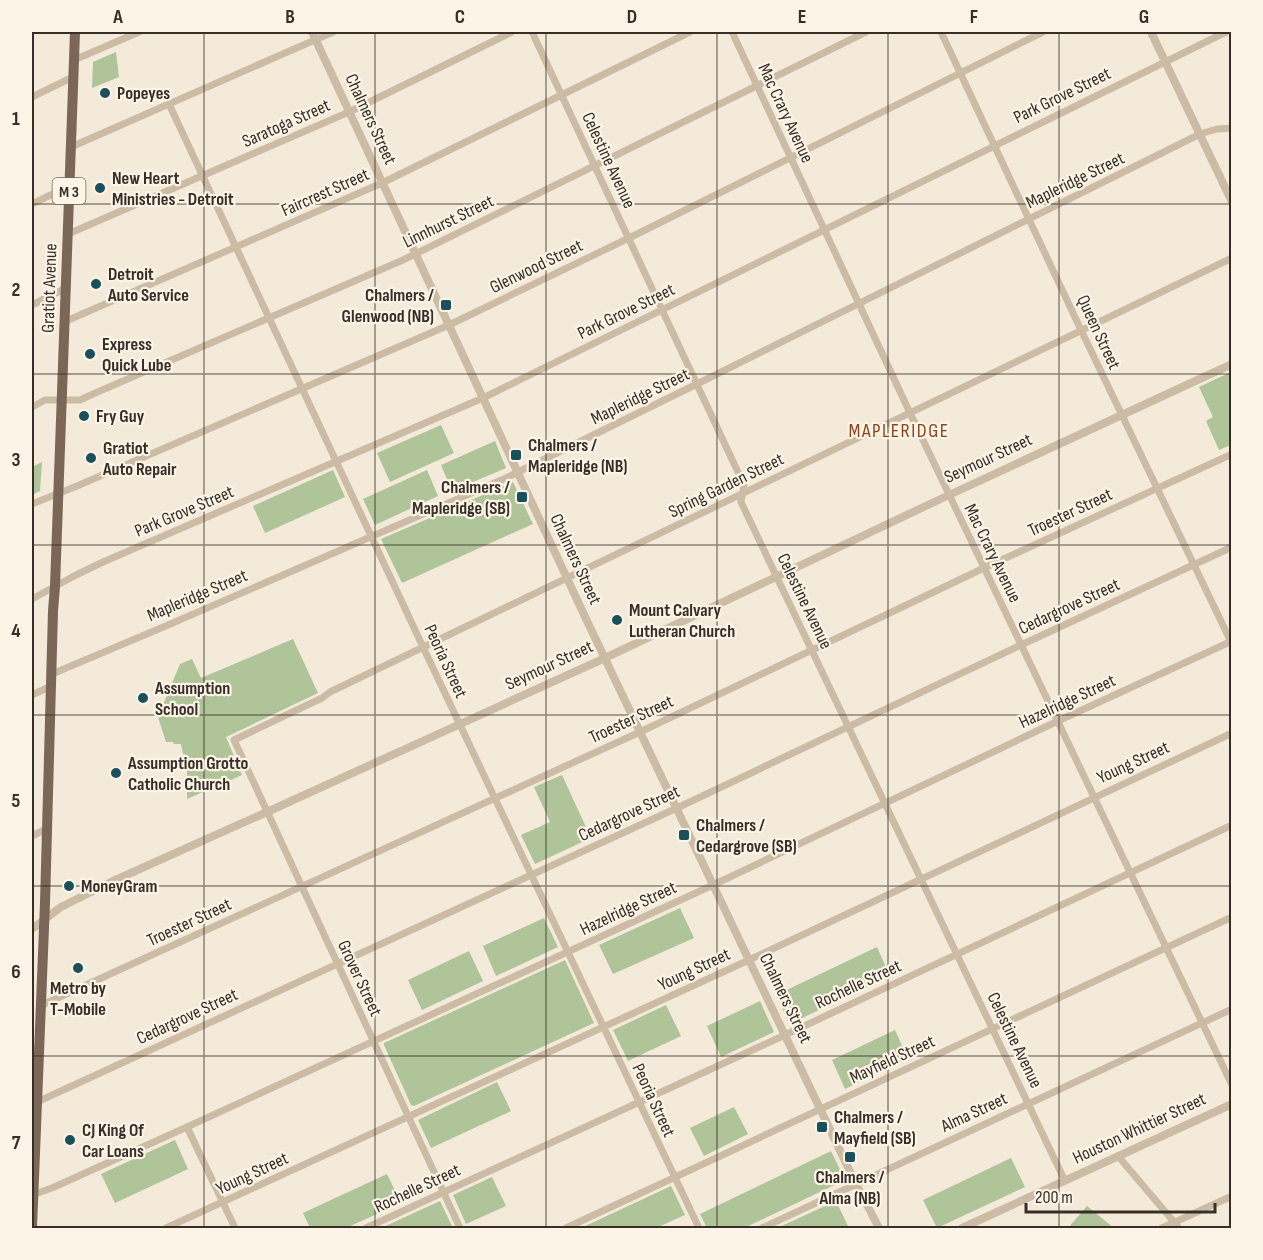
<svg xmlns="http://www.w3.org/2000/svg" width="1263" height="1260" font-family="'Sofia Sans Condensed',sans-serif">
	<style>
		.green { fill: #b0c499 }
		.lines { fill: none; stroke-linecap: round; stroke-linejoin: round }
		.minor { stroke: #ccbca5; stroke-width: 7 }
		.tertiary { stroke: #ccbca5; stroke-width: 8 }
		.primary { stroke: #7b6757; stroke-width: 10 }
		.grid { fill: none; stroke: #372e27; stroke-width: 1.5; stroke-opacity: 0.55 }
		.poi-dot { fill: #19505c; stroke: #fbf4e7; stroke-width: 2 }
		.labels { text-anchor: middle; stroke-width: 4.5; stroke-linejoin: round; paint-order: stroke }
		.shield { fill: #fbf4e7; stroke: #726961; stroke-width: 1.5 }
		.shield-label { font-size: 16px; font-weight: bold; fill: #372e27 }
		.poi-label { font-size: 18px; font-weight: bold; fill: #372e27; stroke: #fbf4e7; text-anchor: start }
		.street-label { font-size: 18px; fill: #372e27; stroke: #fbf4e7 }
		.neighbourhood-label { font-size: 20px; letter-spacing: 1.5px; fill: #8d421a; stroke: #fbf4e7 }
		.neatline { fill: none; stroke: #372e27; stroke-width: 2 }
		.grid-label { font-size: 20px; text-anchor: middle; font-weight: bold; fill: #372e27 }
	</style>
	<rect width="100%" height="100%" fill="#f3eada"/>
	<g class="green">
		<polygon points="116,52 119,77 92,88 93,62"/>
		<polygon points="1231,372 1231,445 1219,450 1206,421 1213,417 1199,387"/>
		<polygon points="441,425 454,453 390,482 377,453"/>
		<polygon points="495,441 506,468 452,491 441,465"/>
		<polygon points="42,462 40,491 32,495 32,467"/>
		<polygon points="333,470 345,497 265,533 253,506"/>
		<polygon points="427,470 438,496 375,525 363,499"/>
		<polygon points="513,482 533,524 402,583 381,539"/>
		<polygon points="293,639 318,693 226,737 242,775 187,799 187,755 183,754 181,744 174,744 173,742 166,742 158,717 180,664 192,659 201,678"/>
		<polygon points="562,775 591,838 535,864 521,835 550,822 534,787"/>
		<polygon points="680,908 694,938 613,974 599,945"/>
		<polygon points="544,918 558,947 496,976 483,946"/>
		<polygon points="877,947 890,976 790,1024 776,995"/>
		<polygon points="469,951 483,981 422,1010 408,980"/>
		<polygon points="565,960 594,1023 414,1106 411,1105 384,1045 384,1043"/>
		<polygon points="760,1001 774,1032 721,1057 707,1026"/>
		<polygon points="666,1005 681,1036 628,1061 613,1030"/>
		<polygon points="895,1030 908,1059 845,1089 832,1060"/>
		<polygon points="497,1082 511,1111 431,1148 418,1120"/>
		<polygon points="734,1107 748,1134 704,1156 690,1128"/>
		<polygon points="175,1140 188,1169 115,1203 101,1174"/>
		<polygon points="831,1151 845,1180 744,1228 707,1228 700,1214"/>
		<polygon points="1011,1158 1025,1187 937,1228 923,1200"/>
		<polygon points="387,1174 401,1203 346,1228 310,1228 303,1213"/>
		<polygon points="492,1177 506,1206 466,1224 453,1195"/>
		<polygon points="671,1186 685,1215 656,1228 581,1228"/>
		<polygon points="440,1201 453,1228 381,1228"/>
		<polygon points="836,1201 849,1228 777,1228"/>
		<polygon points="1087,1206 1114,1228 1068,1228"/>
	</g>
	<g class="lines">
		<g class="minor">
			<polyline points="532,32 744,485 741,502 1065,1181"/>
			<polyline points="732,32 910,413 1232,1085"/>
			<polyline points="941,32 1081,330 1232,644"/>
			<polyline points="74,60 139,32"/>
			<polyline points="32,97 73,77"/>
			<polyline points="169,104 423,647 699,1228"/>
			<polyline points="71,147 333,32"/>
			<polyline points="32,204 69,186"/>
			<polyline points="68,234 349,112 512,32"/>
			<polyline points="32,305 66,288"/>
			<polyline points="64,322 382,183 690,32"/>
			<polyline points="32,407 45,400 80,400 93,394 403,260 866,32"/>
			<polyline points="32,504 77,486 449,325 629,238 1043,32"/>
			<polyline points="32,599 74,576 103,562 483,398 1226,32"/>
			<polyline points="52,674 168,625 506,478 697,384 1200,134 1217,129 1232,128"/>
			<polyline points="32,695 51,686"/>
			<polyline points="32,836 46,829"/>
			<polyline points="40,1006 640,732 984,568 1232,454"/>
			<polyline points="37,1102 677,808 1021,645 1232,547"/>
			<polyline points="187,1127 235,1228"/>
			<polyline points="1118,1156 1179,1228"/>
			<polyline points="32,1195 52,1188 187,1127 713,885 1058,721 1232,641"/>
			<polyline points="166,1228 749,960 1232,733"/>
			<polyline points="366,1228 785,1035 1232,825"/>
			<polyline points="460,1228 234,740 322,698 330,692 1232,258"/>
			<polyline points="566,1228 1232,917"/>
			<polyline points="762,1228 1232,1009"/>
			<polyline points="1162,1228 1232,1196"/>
		</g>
		<g class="tertiary">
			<polyline points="312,32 587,621 856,1184 879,1228"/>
			<polyline points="1151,32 1232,202"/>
			<polyline points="32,929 61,907 113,881 267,812 605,658 949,495 1232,364"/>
			<polyline points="962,1228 1232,1104"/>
		</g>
		<polyline class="primary" points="32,1228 45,903 53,611 55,586 75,32"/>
	</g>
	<path class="grid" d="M204,32V1228M375,32V1228M546,32V1228M717,32V1228M888,32V1228M1059,32V1228M32,204H1232M32,374H1232M32,545H1232M32,715H1232M32,886H1232M32,1056H1232"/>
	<g class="poi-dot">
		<circle cx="105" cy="93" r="6"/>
		<circle cx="100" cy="188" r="6"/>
		<circle cx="96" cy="284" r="6"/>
		<rect x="440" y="299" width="12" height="12" rx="3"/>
		<circle cx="90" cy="354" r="6"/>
		<circle cx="84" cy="416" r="6"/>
		<rect x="510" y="449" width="12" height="12" rx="3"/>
		<circle cx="91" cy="458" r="6"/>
		<rect x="516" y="491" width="12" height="12" rx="3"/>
		<circle cx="617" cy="620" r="6"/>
		<circle cx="143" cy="698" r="6"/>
		<circle cx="116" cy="773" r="6"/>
		<rect x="678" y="829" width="12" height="12" rx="3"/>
		<circle cx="69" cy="886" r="6"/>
		<circle cx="78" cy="968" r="6"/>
		<rect x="816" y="1121" width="12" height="12" rx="3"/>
		<circle cx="70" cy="1140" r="6"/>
		<rect x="844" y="1151" width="12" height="12" rx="3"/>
	</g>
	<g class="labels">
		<rect class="shield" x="52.5" y="178" width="33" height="26" rx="4.5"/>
		<g class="shield-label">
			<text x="69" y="197">M 3</text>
		</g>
		<g class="poi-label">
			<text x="117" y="99">Popeyes</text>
			<text x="112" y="184">New Heart<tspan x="112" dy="21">Ministries - Detroit</tspan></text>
			<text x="108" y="280">Detroit<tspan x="108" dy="21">Auto Service</tspan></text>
			<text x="434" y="301" text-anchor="end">Chalmers /<tspan x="434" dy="21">Glenwood (NB)</tspan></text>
			<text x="102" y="350">Express<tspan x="102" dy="21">Quick Lube</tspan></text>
			<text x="96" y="422">Fry Guy</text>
			<text x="528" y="451">Chalmers /<tspan x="528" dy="21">Mapleridge (NB)</tspan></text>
			<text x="103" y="454">Gratiot<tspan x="103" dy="21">Auto Repair</tspan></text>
			<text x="510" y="493" text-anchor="end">Chalmers /<tspan x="510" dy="21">Mapleridge (SB)</tspan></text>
			<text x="629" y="616">Mount Calvary<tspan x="629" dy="21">Lutheran Church</tspan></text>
			<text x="155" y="694">Assumption<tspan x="155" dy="21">School</tspan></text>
			<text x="128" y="769">Assumption Grotto<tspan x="128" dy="21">Catholic Church</tspan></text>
			<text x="696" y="831">Chalmers /<tspan x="696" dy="21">Cedargrove (SB)</tspan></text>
			<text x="81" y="892">MoneyGram</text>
			<text x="78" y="994" text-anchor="middle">Metro by<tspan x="78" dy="21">T-Mobile</tspan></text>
			<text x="834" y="1123">Chalmers /<tspan x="834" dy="21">Mayfield (SB)</tspan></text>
			<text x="82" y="1136">CJ King Of<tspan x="82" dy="21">Car Loans</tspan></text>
			<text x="850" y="1183" text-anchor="middle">Chalmers /<tspan x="850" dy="21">Alma (NB)</tspan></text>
		</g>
		<g class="street-label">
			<text transform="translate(1062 95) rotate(-26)" y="6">Park Grove Street</text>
			<text transform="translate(786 113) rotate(65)" y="6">Mac Crary Avenue</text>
			<text transform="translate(371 119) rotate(65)" y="6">Chalmers Street</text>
			<text transform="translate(286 123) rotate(-24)" y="6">Saratoga Street</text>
			<text transform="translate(609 160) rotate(65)" y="6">Celestine Avenue</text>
			<text transform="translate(1075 180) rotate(-26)" y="6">Mapleridge Street</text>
			<text transform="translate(325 192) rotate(-24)" y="6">Faircrest Street</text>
			<text transform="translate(448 221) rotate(-26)" y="6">Linnhurst Street</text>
			<text transform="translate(536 266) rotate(-26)" y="6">Glenwood Street</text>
			<text transform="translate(49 288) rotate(-88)" y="6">Gratiot Avenue</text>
			<text transform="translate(626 311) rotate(-26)" y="6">Park Grove Street</text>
			<text transform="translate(1099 332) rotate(65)" y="6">Queen Street</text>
			<text transform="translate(640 396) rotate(-26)" y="6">Mapleridge Street</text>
			<text transform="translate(988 458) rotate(-25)" y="6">Seymour Street</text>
			<text transform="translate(726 485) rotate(-26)" y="6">Spring Garden Street</text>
			<text transform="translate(184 511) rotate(-23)" y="6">Park Grove Street</text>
			<text transform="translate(1070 512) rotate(-25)" y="6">Troester Street</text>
			<text transform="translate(993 553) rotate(64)" y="6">Mac Crary Avenue</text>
			<text transform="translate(576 559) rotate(65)" y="6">Chalmers Street</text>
			<text transform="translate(197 595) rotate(-23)" y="6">Mapleridge Street</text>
			<text transform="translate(805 601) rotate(64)" y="6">Celestine Avenue</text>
			<text transform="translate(1069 606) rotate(-25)" y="6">Cedargrove Street</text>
			<text transform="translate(446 661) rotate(65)" y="6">Peoria Street</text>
			<text transform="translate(549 665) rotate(-25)" y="6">Seymour Street</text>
			<text transform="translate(1067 701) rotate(-25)" y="6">Hazelridge Street</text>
			<text transform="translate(631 719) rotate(-25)" y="6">Troester Street</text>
			<text transform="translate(1133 762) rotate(-25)" y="6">Young Street</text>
			<text transform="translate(629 813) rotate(-25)" y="6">Cedargrove Street</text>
			<text transform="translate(628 908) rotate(-25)" y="6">Hazelridge Street</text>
			<text transform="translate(189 922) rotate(-25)" y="6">Troester Street</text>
			<text transform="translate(694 969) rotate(-25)" y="6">Young Street</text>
			<text transform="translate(360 978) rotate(65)" y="6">Grover Street</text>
			<text transform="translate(858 984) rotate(-25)" y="6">Rochelle Street</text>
			<text transform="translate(786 998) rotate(64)" y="6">Chalmers Street</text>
			<text transform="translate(187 1016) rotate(-25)" y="6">Cedargrove Street</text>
			<text transform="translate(1015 1040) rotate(64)" y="6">Celestine Avenue</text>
			<text transform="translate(892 1059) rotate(-25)" y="6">Mayfield Street</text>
			<text transform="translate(654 1100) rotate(65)" y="6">Peoria Street</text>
			<text transform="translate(974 1112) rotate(-25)" y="6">Alma Street</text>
			<text transform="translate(1139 1128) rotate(-25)" y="6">Houston Whittier Street</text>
			<text transform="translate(252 1173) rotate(-25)" y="6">Young Street</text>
			<text transform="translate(417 1188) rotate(-25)" y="6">Rochelle Street</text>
		</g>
		<g class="neighbourhood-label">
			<text x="899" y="437">MAPLERIDGE</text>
		</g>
	</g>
	<rect width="1263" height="1260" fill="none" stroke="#fbf4e7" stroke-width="66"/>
	<path d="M1026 1203v9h189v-9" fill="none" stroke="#372e27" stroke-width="3"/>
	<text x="1035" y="1203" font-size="18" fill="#372e27" stroke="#fbf4e7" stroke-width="4.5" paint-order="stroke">200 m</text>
	<rect x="33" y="33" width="1197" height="1194" class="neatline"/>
	<g class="grid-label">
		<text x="118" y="23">A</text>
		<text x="290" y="23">B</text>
		<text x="460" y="23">C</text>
		<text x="632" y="23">D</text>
		<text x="802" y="23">E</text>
		<text x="974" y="23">F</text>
		<text x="1144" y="23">G</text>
		<text x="16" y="125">1</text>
		<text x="16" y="296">2</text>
		<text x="16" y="466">3</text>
		<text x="16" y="637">4</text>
		<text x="16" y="807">5</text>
		<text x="16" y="978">6</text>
		<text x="16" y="1149">7</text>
	</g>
</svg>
